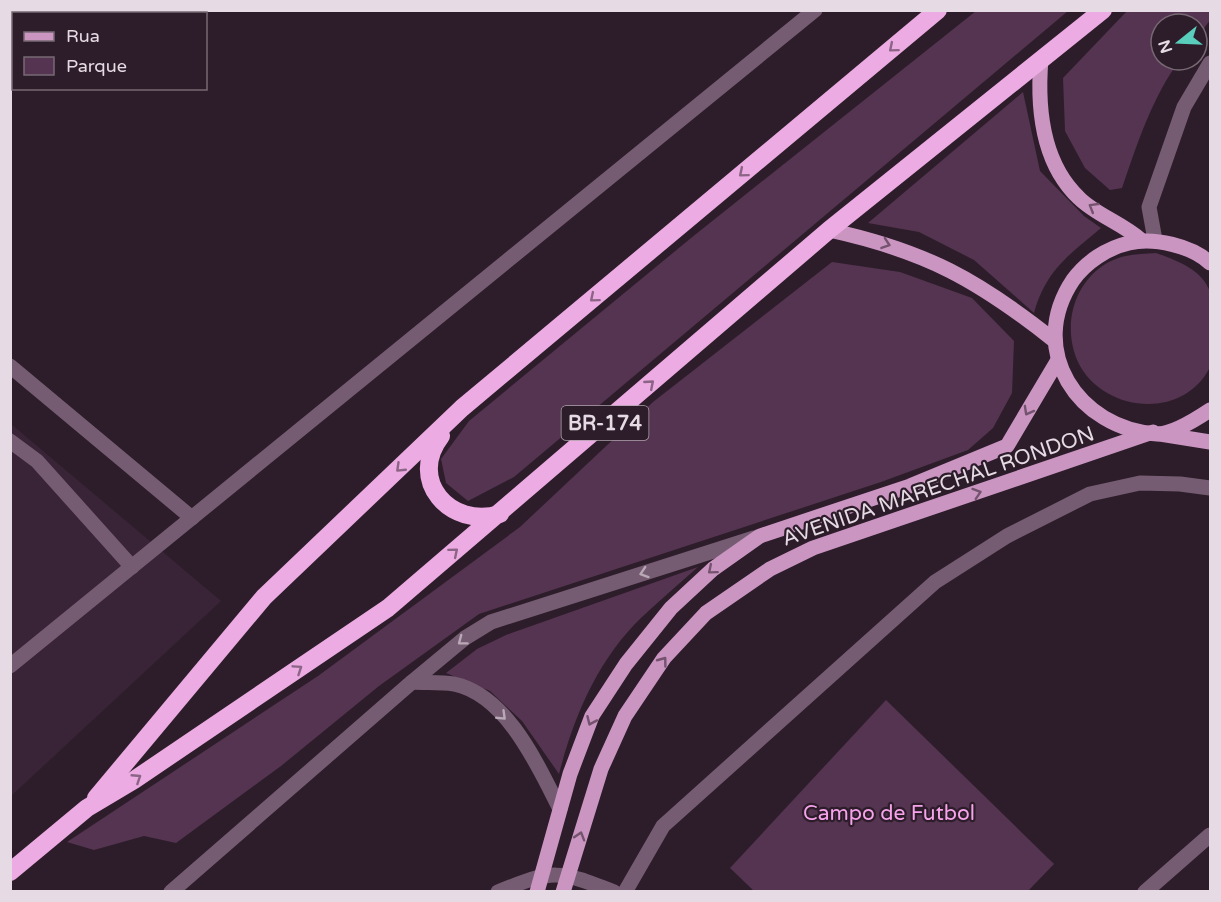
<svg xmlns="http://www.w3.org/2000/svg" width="1221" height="902" font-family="'Varela Round',sans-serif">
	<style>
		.built { fill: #392336 }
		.green { fill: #543450 }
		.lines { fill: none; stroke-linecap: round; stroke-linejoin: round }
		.minor { stroke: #765c72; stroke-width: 15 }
		.major { stroke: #cb95c2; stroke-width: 15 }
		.highway { stroke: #ecabe2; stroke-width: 18 }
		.oneway { stroke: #8c6486 }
		.oneway2 { stroke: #74536e }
		.oneway3 { stroke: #b9a8b6 }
		.labels { text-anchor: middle; stroke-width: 4.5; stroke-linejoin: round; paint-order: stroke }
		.shield { fill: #2d1d2a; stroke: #aea2ac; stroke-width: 1.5 }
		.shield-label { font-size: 20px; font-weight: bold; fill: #e6dbe4 }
		.street-label { font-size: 21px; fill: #e6dbe4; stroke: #2d1d2a }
		.park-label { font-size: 21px; fill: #f7a3eb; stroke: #2d1d2a }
	</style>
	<rect width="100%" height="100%" fill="#2d1d2a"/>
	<polygon class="built" points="11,424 221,601 11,796"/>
	<g class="green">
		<polygon points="976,11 1068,11 514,477 468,501 446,483 441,459 469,421 691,238"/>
		<path d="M1127,11H1210V20L1197,38V24H1161V60H1180C1152,97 1137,145 1122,188L1110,190L1085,168L1065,131L1063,78Z"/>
		<path d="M1023,92L1040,171L1084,216L1101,228C1069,255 1046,270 1034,313L974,260L919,232L868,223Z"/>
		<path d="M1156,253C1176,260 1203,270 1210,292C1214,304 1210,325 1210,338C1210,346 1213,362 1209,369C1181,421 1102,412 1078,362C1062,327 1073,283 1107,263C1123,254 1139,254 1156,253Z"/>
		<polygon points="832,262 900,272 972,298 1014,341 1012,393 993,428 968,450 881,482 479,614 379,686 281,766 176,843 144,836 94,850 67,842 318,676 520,527 653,402"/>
		<path d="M698,567C679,584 660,600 642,617C598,659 574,716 559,774L522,721L490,691L446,673L477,649L506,635Z"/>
		<polygon points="886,700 1054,864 1028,891 754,891 730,868"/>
	</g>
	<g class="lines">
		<g class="minor">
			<polyline points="1155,240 1149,207 1184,107 1210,63"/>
			<polyline points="10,366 192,518"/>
			<polyline points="10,441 37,461 132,567"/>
			<polyline points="10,666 815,10"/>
			<path d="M412,682C425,683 440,682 454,684C507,695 538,766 560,809"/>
			<polyline points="171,892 412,682 465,638 491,622 754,538"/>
			<path d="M498,892C554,869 558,870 614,892"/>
			<polyline points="625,892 663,826 935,582 1007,536 1090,494 1140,483 1180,484 1210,488"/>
			<polyline points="1145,892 1210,835"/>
		</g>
		<g class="major">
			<path d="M1041,59C1037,107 1041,162 1079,198C1096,215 1122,223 1141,240"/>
			<path d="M829,230C926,251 978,280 1055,341"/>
			<path d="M1210,263C1192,246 1154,237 1129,243C1107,248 1086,262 1073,280C1026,350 1078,429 1157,434C1172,434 1198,418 1210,410"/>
			<polyline points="1160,434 1210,442"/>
			<polyline points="537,892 570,774 592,716 626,664 671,608 713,569 760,536 910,486 1007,446 1058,360"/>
			<polyline points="563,892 601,769 625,716 664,658 706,613 770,569 813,548 1153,432"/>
		</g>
		<g class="highway">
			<path d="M441,436C407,480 450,529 500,514"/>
			<polyline points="96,798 264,597 462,408 938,10"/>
			<polyline points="10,872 87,808 134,780 388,608 829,230 1103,10"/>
		</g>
	</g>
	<defs><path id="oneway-chevron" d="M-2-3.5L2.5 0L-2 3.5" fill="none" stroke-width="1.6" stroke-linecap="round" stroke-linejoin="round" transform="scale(1.5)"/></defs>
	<g class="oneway">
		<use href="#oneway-chevron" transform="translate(893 48) rotate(140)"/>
		<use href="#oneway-chevron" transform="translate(743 173) rotate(140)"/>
		<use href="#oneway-chevron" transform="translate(594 298) rotate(140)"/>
		<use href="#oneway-chevron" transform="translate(650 384) rotate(-41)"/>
		<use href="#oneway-chevron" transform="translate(400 468) rotate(136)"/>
		<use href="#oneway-chevron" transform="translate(454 552) rotate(-40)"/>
		<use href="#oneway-chevron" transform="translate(298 669) rotate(-34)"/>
		<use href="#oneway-chevron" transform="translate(137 778) rotate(-33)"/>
	</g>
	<g class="oneway2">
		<use href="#oneway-chevron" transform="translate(1093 207) rotate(-149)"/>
		<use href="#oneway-chevron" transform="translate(886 244) rotate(19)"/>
		<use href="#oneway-chevron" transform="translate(1028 411) rotate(119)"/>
		<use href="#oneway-chevron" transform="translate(977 493) rotate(-18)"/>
		<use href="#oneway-chevron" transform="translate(712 570) rotate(140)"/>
		<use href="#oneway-chevron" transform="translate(663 661) rotate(-53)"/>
		<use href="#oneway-chevron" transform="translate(591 721) rotate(114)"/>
		<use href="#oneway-chevron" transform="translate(580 836) rotate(-73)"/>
	</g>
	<g class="oneway3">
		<use href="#oneway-chevron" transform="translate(644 573) rotate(162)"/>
		<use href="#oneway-chevron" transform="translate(462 641) rotate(143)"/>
		<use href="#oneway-chevron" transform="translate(502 716) rotate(44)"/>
	</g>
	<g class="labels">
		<rect class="shield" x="561.5" y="406" width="87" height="34" rx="4.5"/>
		<g class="shield-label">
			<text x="605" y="430">BR-174</text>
		</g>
		<g class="street-label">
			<text transform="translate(938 486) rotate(-19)" y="7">AVENIDA MARECHAL RONDON</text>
		</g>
		<g class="park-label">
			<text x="889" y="820">Campo de Futbol</text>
		</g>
	</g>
	<rect width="1221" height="902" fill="none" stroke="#e6dbe4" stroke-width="24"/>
	<rect x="12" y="12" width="195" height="78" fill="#2d1d2a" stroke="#776974" stroke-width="1.5"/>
	<rect x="24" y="32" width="30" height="9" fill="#cb95c2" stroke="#776974" stroke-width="1.5"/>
	<text x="66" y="42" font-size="18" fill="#e6dbe4">Rua</text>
	<rect x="24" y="57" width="30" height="18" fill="#543450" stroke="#776974" stroke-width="1.5"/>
	<text x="66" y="72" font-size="18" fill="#e6dbe4">Parque</text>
	<g transform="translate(1179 42) rotate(252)"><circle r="28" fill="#2d1d2a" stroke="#776974" stroke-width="1.5"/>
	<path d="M0-4.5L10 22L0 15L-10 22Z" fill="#5acebd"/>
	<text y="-9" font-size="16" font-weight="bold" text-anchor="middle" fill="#e6dbe4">N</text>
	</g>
</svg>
